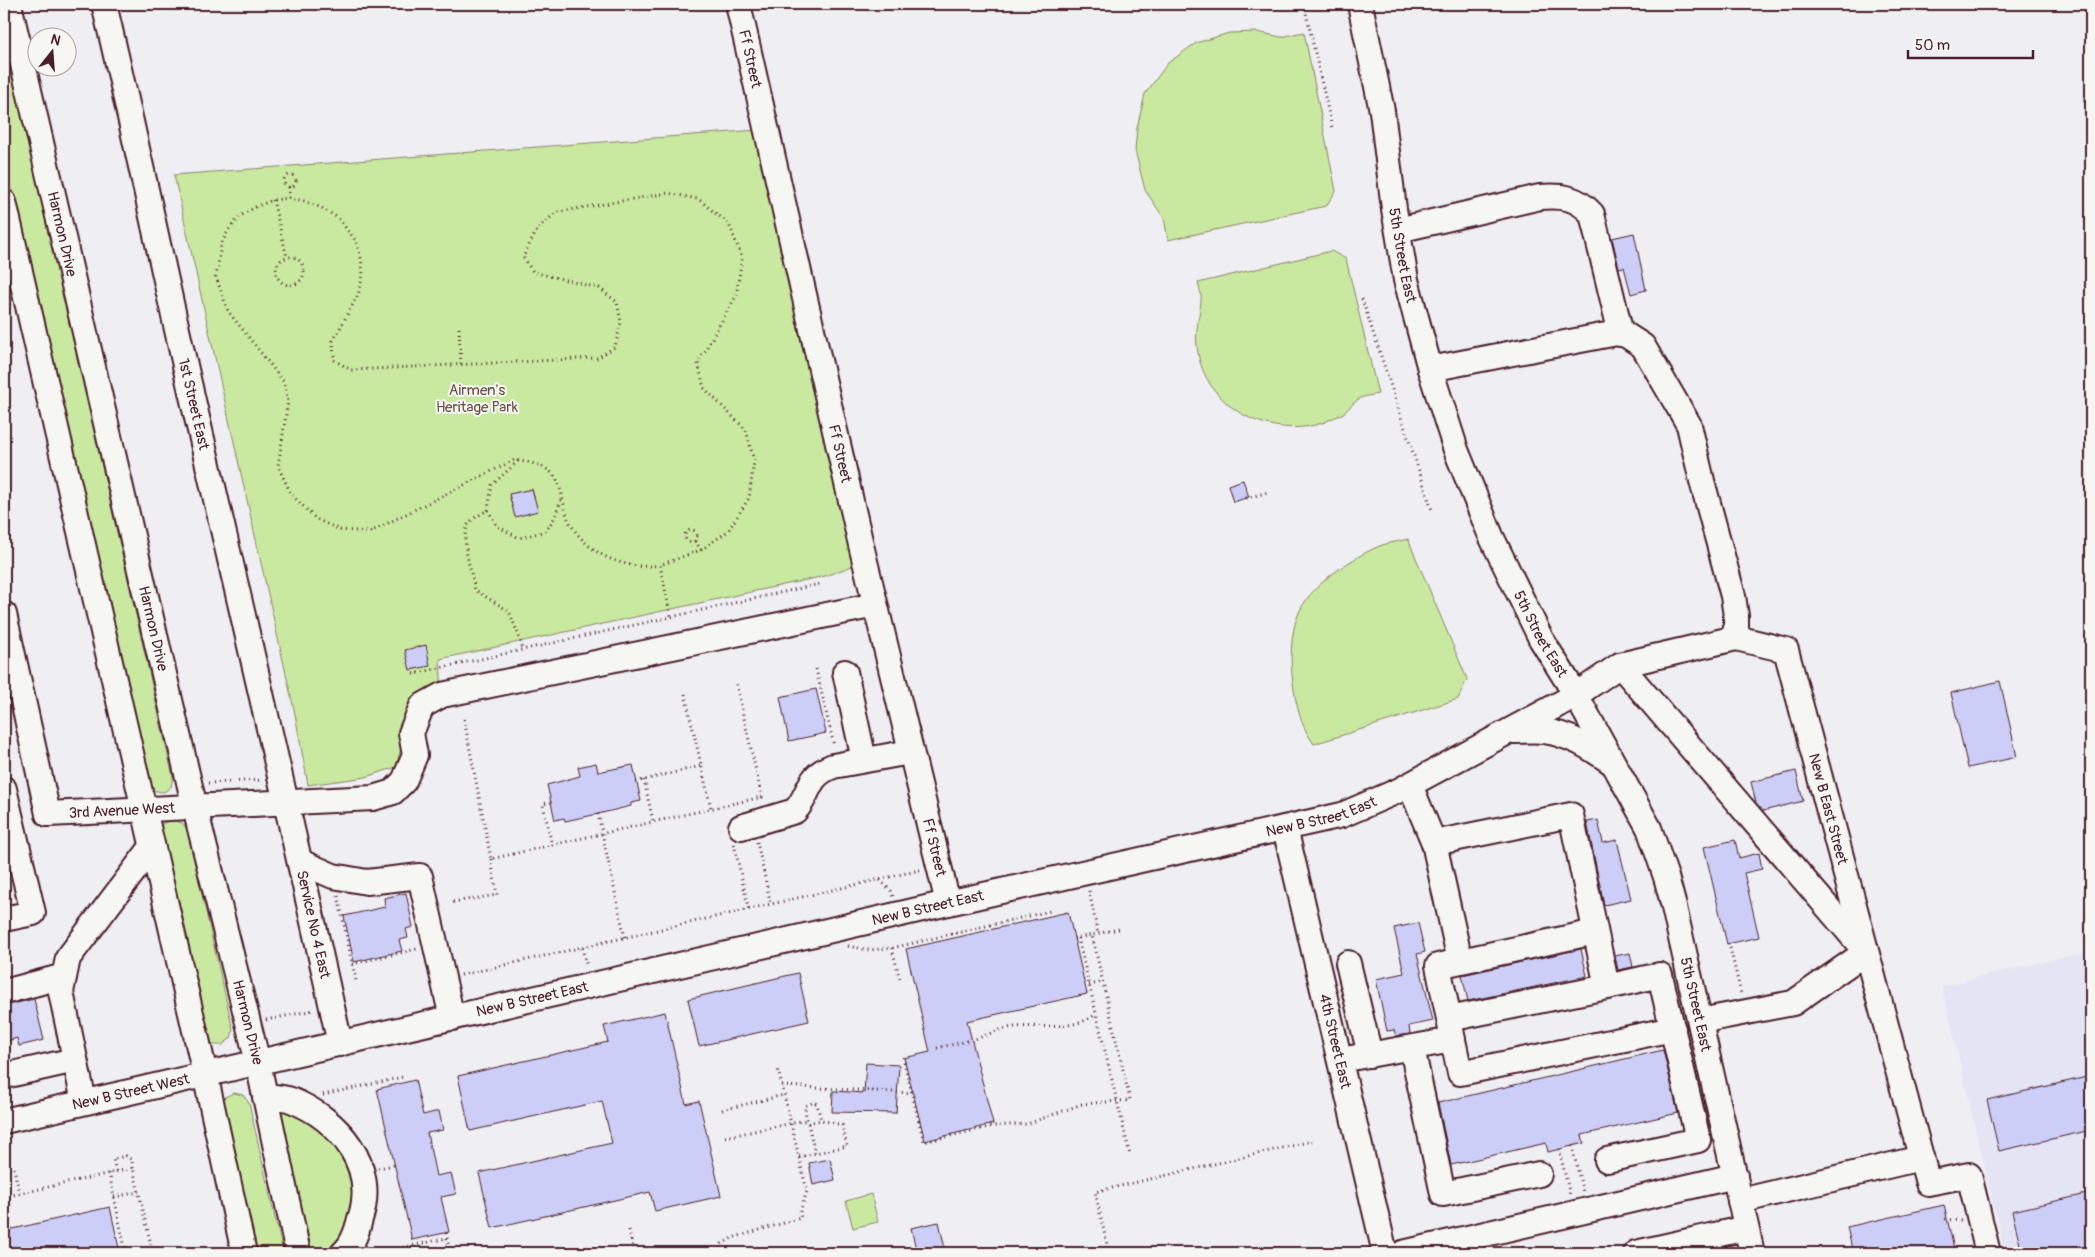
<svg xmlns="http://www.w3.org/2000/svg" width="2095" height="1257" font-family="Pangolin,sans-serif">
	<style>
		.built { fill: #e4e4f4 }
		.green { fill: #cae9a0; stroke: #8a8466 }
		.building { fill: #cccef7; stroke: #4a1f2b }
		.lines { fill: none; stroke-linecap: round; stroke-linejoin: round }
		.minor-casing { stroke: #4a1f2b; stroke-width: 28 }
		.path { stroke: #4a1f2b; stroke-width: 3; stroke-dasharray: 1 4; stroke-linecap: butt }
		.minor { stroke: #f6f6f2; stroke-width: 24 }
		.labels { text-anchor: middle; stroke-width: 4; stroke-linejoin: round; paint-order: stroke }
		.street-label { font-size: 15px; fill: #4a1f2b; stroke: #f6f6f2 }
		.park-label { font-size: 15px; fill: #6a5248; stroke: #f6f6f2 }
	</style>
	<rect width="100%" height="100%" fill="#eeeef3"/>
	<filter id="ink" filterUnits="userSpaceOnUse"><feTurbulence type="fractalNoise" baseFrequency=".02" numOctaves="2"/><feDisplacementMap in="SourceGraphic" scale="10" xChannelSelector="R" yChannelSelector="G"/><feConvolveMatrix kernelMatrix="1 2 1 2 8 2 1 2 1" color-interpolation-filters="sRGB"/></filter>
	<g filter="url(#ink)">
		<polygon class="built" points="2091,951 2091,1253 2005,1253 1942,986"/>
		<g class="green">
			<polygon points="1257,32 1281,37 1304,32 1336,191 1326,206 1168,240 1164,218 1145,190 1135,150 1137,128 1145,94 1168,63 1196,43 1229,33"/>
			<polygon points="4,37 173,777 171,787 164,792 150,790 143,778 4,174"/>
			<polygon points="758,130 855,565 825,576 440,659 442,695 403,740 396,767 366,777 308,785 295,714 174,175"/>
			<path d="M1331,251L1346,259L1378,394C1373,395 1367,396 1363,397C1355,400 1349,409 1342,414C1337,417 1330,419 1325,422C1273,441 1208,410 1198,353C1194,331 1199,322 1201,301C1202,295 1199,288 1198,283Z"/>
			<path d="M1408,539L1467,679L1458,699L1314,744C1301,727 1296,705 1293,683C1290,662 1290,635 1298,615C1308,587 1349,560 1375,548C1385,543 1397,542 1408,539Z"/>
			<polygon points="170,820 182,823 187,829 233,1030 231,1038 222,1045 210,1045 158,830 160,825"/>
			<polygon points="234,1093 243,1095 249,1103 283,1253 253,1253 221,1103 225,1097"/>
			<polygon points="283,1109 318,1123 346,1160 353,1184 348,1223 340,1242 330,1253 312,1253 280,1113"/>
			<polygon points="871,1194 878,1222 853,1228 846,1201"/>
		</g>
		<g class="building">
			<polygon points="1634,233 1646,290 1631,294 1624,267 1619,268 1612,238"/>
			<polygon points="1243,480 1249,497 1233,502 1228,485"/>
			<polygon points="532,489 538,511 515,517 509,494"/>
			<polygon points="426,645 430,666 410,670 405,650"/>
			<polygon points="2000,681 2017,757 1968,768 1951,693"/>
			<polygon points="816,689 826,733 789,741 780,697"/>
			<polygon points="596,763 598,772 633,765 641,801 631,803 631,806 598,814 565,821 564,818 555,820 547,785 580,776 578,767"/>
			<polygon points="1796,771 1803,801 1763,811 1756,803 1751,782"/>
			<polygon points="1598,820 1603,843 1617,840 1631,899 1604,905 1587,822"/>
			<polygon points="1735,840 1739,858 1759,853 1762,869 1744,873 1759,937 1727,944 1704,847"/>
			<polygon points="406,893 413,927 406,929 408,938 399,940 402,951 354,962 344,916 385,907 384,898"/>
			<polygon points="1068,912 1087,994 967,1021 993,1124 925,1141 904,1058 930,1052 906,949"/>
			<polygon points="1418,923 1425,952 1417,954 1433,1021 1409,1026 1410,1034 1396,1036 1394,1030 1387,1031 1376,979 1404,973 1394,928"/>
			<polygon points="1581,949 1587,976 1468,1001 1462,975"/>
			<polygon points="1630,953 1633,967 1618,970 1615,956"/>
			<polygon points="798,973 809,1021 699,1046 688,999"/>
			<polygon points="34,999 44,1040 19,1046 17,1038 4,1042 4,1006"/>
			<polygon points="665,1012 686,1104 699,1101 721,1196 655,1211 650,1192 492,1228 479,1173 612,1143 602,1101 470,1131 458,1076 608,1042 604,1026"/>
			<polygon points="1663,1050 1678,1113 1582,1135 1584,1143 1548,1152 1546,1143 1451,1165 1438,1103"/>
			<polygon points="866,1063 899,1065 896,1113 832,1112 833,1091 864,1093"/>
			<polygon points="2091,1076 2091,1130 1999,1151 1987,1100"/>
			<polygon points="415,1080 423,1115 439,1111 443,1130 427,1133 436,1176 451,1173 456,1194 441,1197 449,1232 412,1240 377,1089"/>
			<polygon points="830,1159 835,1180 813,1185 809,1163"/>
			<polygon points="2091,1193 2091,1247 2063,1253 2022,1253 2012,1211"/>
			<polygon points="1944,1205 1955,1253 1853,1253 1847,1227"/>
			<polygon points="110,1207 120,1253 9,1253 4,1231"/>
			<polygon points="939,1222 946,1253 917,1253 911,1228"/>
		</g>
		<g class="lines">
			<g class="minor-casing">
				<g id="minor">
					<path id="s1" d="M9,4L195,808L258,1063L298,1253"/>
					<path id="s2" d="M104,4C135,134 162,266 192,396C242,612 293,827 340,1044"/>
					<path id="s3" d="M738,4L861,545L948,903"/>
					<path id="s4" d="M1360,4L1382,111L1394,209L1406,280L1430,369L1456,450L1491,536L1541,639L1576,695L1649,828L1666,877L1673,903L1752,1253"/>
					<polyline points="4,202 205,1074 244,1253"/>
					<path d="M1398,230L1540,197C1561,195 1577,197 1592,214L1621,334"/>
					<polyline points="1430,369 1617,333 1626,335 1643,346 1689,425 1702,481 1733,596 1736,616 1736,638"/>
					<polyline points="4,614 48,814"/>
					<polyline points="1620,665 1866,952 1793,1003 1700,1021"/>
					<polyline points="845,672 864,760"/>
					<path d="M1512,731C1523,731 1534,730 1544,731C1569,734 1591,748 1611,762"/>
					<polyline points="1410,785 1434,843"/>
					<polyline points="4,789 33,913 4,919"/>
					<path id="s5" d="M48,814L373,798L393,792L404,781L415,755L411,733L422,706L442,695L875,605"/>
					<path d="M741,827L795,811C812,792 805,777 833,766L910,752"/>
					<path id="s6" d="M1285,828L1385,1253"/>
					<polyline points="301,862 333,876 367,882 420,876 452,1018"/>
					<polyline points="1348,963 1370,1055"/>
					<polyline points="1607,987 1660,975 1698,1140 1607,1160"/>
					<polyline points="4,992 64,976"/>
					<polyline points="1449,1019 1438,966 1595,932"/>
					<polyline points="1453,1040 1460,1073 1673,1029"/>
					<polyline points="1412,1048 1443,1194 1539,1174"/>
					<polyline points="1340,1060 1453,1040 1449,1019 1607,987 1571,815 1434,843 1460,961"/>
					<polyline points="4,1076 75,1060"/>
					<path d="M265,1096C273,1097 283,1097 291,1100C339,1119 378,1166 360,1219C357,1231 353,1245 343,1253"/>
					<polyline points="84,1102 61,992 68,958 152,847"/>
					<path id="s7" d="M4,1121L948,903L1342,815L1400,790L1576,695L1620,665L1736,638L1786,650L1928,1183L1969,1175L1988,1253"/>
					<polyline points="1740,1201 1921,1158"/>
					<polyline points="1403,1253 1735,1176"/>
					<polyline points="1636,1253 1746,1228"/>
				</g>
			</g>
			<g class="path">
				<polyline points="1304,4 1332,128"/>
				<circle cx="290" cy="181" r="6"/>
				<polyline points="289,187 289,198"/>
				<polyline points="273,200 287,257"/>
				<circle cx="290" cy="271" r="14"/>
				<polyline points="1362,299 1432,510"/>
				<polyline points="459,328 461,364"/>
				<path d="M518,461L492,485L488,510C481,514 470,519 467,527C461,543 472,574 475,590L509,611L520,639L522,650"/>
				<polyline points="1246,498 1269,492"/>
				<polyline points="488,510 497,526 519,538 546,531 555,517 562,497"/>
				<circle cx="691" cy="536" r="6"/>
				<polyline points="695,541 701,550"/>
				<path d="M660,565C625,571 586,554 569,521C563,509 563,487 555,477C546,464 528,462 514,460L370,532L340,530L316,519L291,494L278,466L288,402L284,382L228,311L216,277L221,245L228,231L239,217L255,207L273,200L289,198L304,201L322,208L338,218L356,241L361,258L363,275L358,295L333,341L334,360L351,370L597,358L615,347L621,322L617,302L599,288L533,272L523,257L538,228L557,212L668,193L698,199L729,224L742,258L736,296L698,363L704,388L746,430L754,461L749,498L728,531L701,550L660,565L671,617"/>
				<polyline points="816,669 834,746"/>
				<polyline points="413,674 820,584"/>
				<polyline points="685,694 711,808"/>
				<polyline points="464,719 491,859 762,797 736,683"/>
				<polyline points="644,780 653,821"/>
				<polyline points="636,782 701,766"/>
				<polyline points="208,783 262,780"/>
				<polyline points="551,802 543,804 552,845"/>
				<polyline points="598,814 625,938"/>
				<polyline points="757,842 771,905"/>
				<polyline points="734,844 749,910"/>
				<polyline points="880,880 891,891 893,897"/>
				<polyline points="1089,891 1098,934"/>
				<polyline points="338,896 356,981"/>
				<polyline points="453,902 497,895 491,859"/>
				<polyline points="1078,938 1130,1155"/>
				<polyline points="1074,939 1119,929"/>
				<polyline points="1729,943 1741,994"/>
				<polyline points="848,946 869,950 892,948 1050,911"/>
				<polyline points="582,948 587,967"/>
				<polyline points="892,948 900,980"/>
				<polyline points="352,964 417,949"/>
				<polyline points="461,975 920,870"/>
				<polyline points="1089,985 1103,982"/>
				<polyline points="266,1020 314,1010"/>
				<path d="M937,1048C950,1045 964,1042 978,1038C987,1035 997,1030 1007,1028C1035,1023 1071,1033 1096,1014"/>
				<polyline points="903,1057 924,1142 993,1126 1027,1124 1082,1104 1130,1100 1092,935"/>
				<polyline points="782,1086 912,1093"/>
				<polyline points="323,1095 403,1077"/>
				<polyline points="722,1110 784,1095"/>
				<polyline points="808,1123 821,1120"/>
				<polyline points="725,1137 807,1120"/>
				<polyline points="1572,1146 1583,1192"/>
				<polyline points="1559,1149 1570,1195"/>
				<polyline points="799,1157 847,1146 842,1125 821,1120 817,1104 814,1102 805,1106 805,1111 815,1153"/>
				<polyline points="14,1168 19,1193"/>
				<polyline points="378,1168 395,1165"/>
				<polyline points="116,1171 113,1159 126,1156 132,1160 133,1168"/>
				<polyline points="109,1173 126,1253"/>
				<polyline points="4,1197 133,1168 153,1253"/>
				<polyline points="114,1197 139,1192"/>
				<polyline points="1945,1219 1961,1221"/>
				<polyline points="629,1230 634,1253"/>
				<polyline points="446,1233 450,1253"/>
				<polyline points="4,1243 6,1253"/>
				<polyline points="379,1253 447,1238"/>
				<polyline points="657,1253 674,1249 674,1253"/>
				<polyline points="717,1253 722,1244 732,1238 801,1218 800,1212 807,1191 778,1069"/>
				<polyline points="1010,1253 1035,1248"/>
				<polyline points="1109,1253 1095,1192 1312,1141"/>
			</g>
			<use href="#minor" class="minor"/>
		</g>
	</g>
	<g class="labels">
		<g class="street-label">
			<text dy="5" stroke="none"><textPath href="#s3" startOffset="56">Ff Street</textPath></text>
			<text dy="5" stroke="none"><textPath href="#s1" startOffset="236">Harmon Drive</textPath></text>
			<text dy="5" stroke="none"><textPath href="#s4" startOffset="255">5th Street East</textPath></text>
			<text dy="5" stroke="none"><textPath href="#s2" startOffset="410">1st Street East</textPath></text>
			<text dy="5" stroke="none"><textPath href="#s3" startOffset="461">Ff Street</textPath></text>
			<text dy="5" stroke="none"><textPath href="#s1" startOffset="641">Harmon Drive</textPath></text>
			<text dy="5" stroke="none"><textPath href="#s4" startOffset="660">5th Street East</textPath></text>
			<text dy="5" stroke="none"><textPath href="#s7" startOffset="2024">New B East Street</textPath></text>
			<text dy="5" stroke="none"><textPath href="#s5" startOffset="74">3rd Avenue West</textPath></text>
			<text dy="5" stroke="none"><textPath href="#s7" startOffset="1352">New B Street East</textPath></text>
			<text dy="5" stroke="none"><textPath href="#s3" startOffset="866">Ff Street</textPath></text>
			<text dy="5" stroke="none"><textPath href="#s7" startOffset="948">New B Street East</textPath></text>
			<text dy="5" stroke="none"><textPath href="#s2" startOffset="944">Service No 4 East</textPath></text>
			<text dy="5" stroke="none"><textPath href="#s7" startOffset="542">New B Street East</textPath></text>
			<text dy="5" stroke="none"><textPath href="#s4" startOffset="1065">5th Street East</textPath></text>
			<text dy="5" stroke="none"><textPath href="#s1" startOffset="1046">Harmon Drive</textPath></text>
			<text dy="5" stroke="none"><textPath href="#s6" startOffset="219">4th Street East</textPath></text>
			<text dy="5" stroke="none"><textPath href="#s7" startOffset="130">New B Street West</textPath></text>
		</g>
		<g class="park-label">
			<text x="477" y="395">Airmen's<tspan x="477" dy="17">Heritage Park</tspan></text>
		</g>
	</g>
	<rect width="2095" height="1257" fill="none" stroke="#f6f6f2" stroke-width="20"/>
	<rect x="10" y="10" width="2075" height="1237" fill="none" stroke="#4a1f2b" stroke-width="2" filter="url(#ink)"/>
	<g transform="translate(52 52) rotate(17)"><circle r="24" fill="#f6f6f2" stroke="#b1a0a2"/>
	<path d="M0-4L9 19L0 12L-9 19Z" fill="#4a1f2b"/>
	<text y="-8" font-size="14" font-weight="bold" text-anchor="middle" fill="#4a1f2b">N</text>
	</g>
	<path d="M1908 50v8h125v-8" fill="none" stroke="#4a1f2b" stroke-width="2.5"/>
	<text x="1915" y="50" font-size="15" fill="#4a1f2b" stroke="#f6f6f2" stroke-width="4" paint-order="stroke">50 m</text>
</svg>
